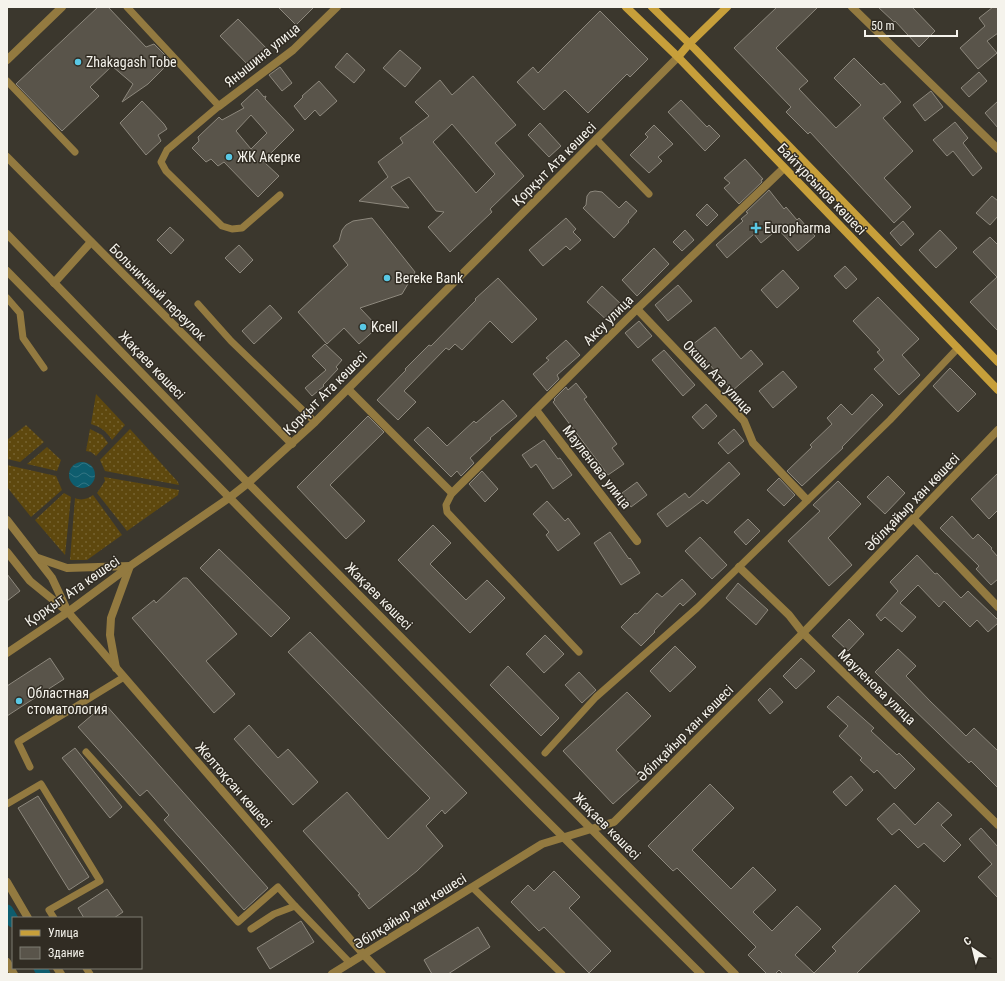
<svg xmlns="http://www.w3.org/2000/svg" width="1005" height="981" font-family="'Roboto Condensed',sans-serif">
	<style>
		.grass { fill: url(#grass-dots) }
		.water { fill: url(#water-waves) }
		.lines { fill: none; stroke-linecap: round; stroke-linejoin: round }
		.canal { stroke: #0e5d6e; stroke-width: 13 }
		.building { fill: #59544a; stroke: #8d887d; fill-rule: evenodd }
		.service { stroke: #937a40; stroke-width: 7 }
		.minor { stroke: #937a40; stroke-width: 8 }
		.tertiary { stroke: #937a40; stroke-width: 8 }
		.secondary { stroke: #c79f3a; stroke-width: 8 }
		.poi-dot { fill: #59c8e5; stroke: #312c23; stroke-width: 1.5 }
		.labels { text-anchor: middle; stroke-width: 3; stroke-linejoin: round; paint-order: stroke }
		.street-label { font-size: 14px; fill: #f5f3ec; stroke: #312c23 }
		.poi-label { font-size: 14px; fill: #f5f3ec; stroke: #312c23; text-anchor: start }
	</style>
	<defs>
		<pattern id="grass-dots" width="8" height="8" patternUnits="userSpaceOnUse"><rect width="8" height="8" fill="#5e480e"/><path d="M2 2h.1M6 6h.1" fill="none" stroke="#766331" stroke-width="1.8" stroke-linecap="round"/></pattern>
		<pattern id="water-waves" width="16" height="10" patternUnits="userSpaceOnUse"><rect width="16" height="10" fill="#0e5d6e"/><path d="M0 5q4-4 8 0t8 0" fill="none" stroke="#327583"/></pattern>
	</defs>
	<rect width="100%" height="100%" fill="#3b372d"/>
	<g class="grass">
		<path d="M96,394L125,425L112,440C106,431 101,427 91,424Z"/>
		<polygon points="26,425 44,442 20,462 7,459 7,440"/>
		<polygon points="90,429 102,435 108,443 96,456 91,452 86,451"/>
		<polygon points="130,429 178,482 179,485 105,471 100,460"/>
		<polygon points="47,447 61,460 57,471 27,464"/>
		<polygon points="7,465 56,476 62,490 31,517 7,487"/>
		<polygon points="104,477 179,490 178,495 127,531 97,493 105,481"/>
		<polygon points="64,493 71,497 65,555 35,520"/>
		<path d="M93,495L122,535L87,560H70L75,498C81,501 88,499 93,495Z"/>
	</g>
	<circle class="water" cx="82" cy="475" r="13"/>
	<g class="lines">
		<g class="canal">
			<polyline points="7,911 13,921"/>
			<polyline points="40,968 44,974"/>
		</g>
	</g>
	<g class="building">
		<polygon points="98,7 108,7 146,47 154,44 169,59 165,67 148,84 122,102 133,84 112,66 90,87 99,96 62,131 16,84"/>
		<polygon points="278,7 314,7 296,25"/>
		<polygon points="777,7 818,7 776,48 808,81 799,89 836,128 861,105 834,78 854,58 881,85 884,83 901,102 883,118 913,151 884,178 911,207 894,223 810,132 808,134 786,112 791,107 734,48"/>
		<polygon points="878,7 912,7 935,31 919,47 895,21 894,22"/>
		<polygon points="993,7 998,7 998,33 987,41 997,53 978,69 960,48 985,26 979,18"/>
		<polygon points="600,11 648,59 630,77 627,74 588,113 565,90 544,110 517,82 533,67 538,73"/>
		<polygon points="238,19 268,50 250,67 220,36"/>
		<polygon points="400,50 421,68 405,87 383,68"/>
		<polygon points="347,53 365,70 354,83 335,67"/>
		<polygon points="280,67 292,83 282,91 269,75"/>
		<polygon points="979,72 987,81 969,97 961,88"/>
		<path d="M473,76L516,125L495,143L524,176L490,209L492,212L450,252L428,227L444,212L436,211L409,177L391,187L409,208L359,201L388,177L378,162L403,143L400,138L429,116L415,102L440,80L452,95ZM452,124L495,174L476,193L433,142Z"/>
		<polygon points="319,81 337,101 320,116 315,110 305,120 294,106 303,97 302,96"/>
		<path d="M257,89L264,97L266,96L265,99L294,130L263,161L279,176L258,197L224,162L218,166L211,159L206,162L192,148L199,141L198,137L219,117L222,120L244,108L241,104ZM251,115L267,133L251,149L236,131Z"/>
		<polygon points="931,91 943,107 925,121 913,105"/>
		<polygon points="681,100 707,127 709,125 720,136 705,151 668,112"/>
		<polygon points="142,101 164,124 167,129 158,135 161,141 146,155 120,123"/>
		<polygon points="998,101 998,128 985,113"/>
		<polygon points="955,122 968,138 963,143 982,168 973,176 953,151 947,156 933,140"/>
		<polygon points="540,123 561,146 549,157 528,135"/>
		<polygon points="654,125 673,144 658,157 662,161 649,173 630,155 648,137 645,134"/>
		<polygon points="745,159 763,179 761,180 762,182 739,204 724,188 730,183 724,178"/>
		<polygon points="769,190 784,209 786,207 797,220 799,218 815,236 798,251 778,229 761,243 754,234 727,258 716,245 743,221 741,219 748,213 746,212"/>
		<polygon points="595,191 602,192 619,208 626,201 637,211 628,221 629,222 614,238 583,208 586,205 587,196 590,192"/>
		<polygon points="992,196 998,201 998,216 990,225 976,213"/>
		<polygon points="707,204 718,215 707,226 696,215"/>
		<polygon points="372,218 415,272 402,294 360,308 378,327 359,344 344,328 327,344 298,312 348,265 333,246 339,241 342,230 346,225 353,221"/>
		<polygon points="566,218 576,229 573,232 581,240 570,250 566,246 543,266 529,250"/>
		<polygon points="903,221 914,234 901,246 890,233"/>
		<polygon points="170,227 184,240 171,254 157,240"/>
		<polygon points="685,230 694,240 682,251 673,242"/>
		<polygon points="940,230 957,248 936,268 919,250"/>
		<polygon points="990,237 998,245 998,331 970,302 997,277 973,252"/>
		<polygon points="239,245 253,260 240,273 225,258"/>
		<polygon points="654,248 669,264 637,296 622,280"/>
		<polygon points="845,266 857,279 846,289 834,276"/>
		<polygon points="783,270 799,288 777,308 761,290"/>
		<polygon points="498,278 537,319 512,343 490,321 462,350 455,344 449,350 446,348 404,391 416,402 398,420 377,400 406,370 405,369 429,345 431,346 476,300 475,299"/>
		<polygon points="678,285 692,301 668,321 655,305"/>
		<polygon points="602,286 624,307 610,323 587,302"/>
		<polygon points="878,297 919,339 902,355 920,375 899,395 874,369 884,360 877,352 880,350 853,321"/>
		<polygon points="270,305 282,318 254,344 242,331"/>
		<polygon points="639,321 652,336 638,348 625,333"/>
		<polygon points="715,327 741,359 751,350 763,364 732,391 710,365 708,366 692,345"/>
		<polygon points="566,340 580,355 557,375 559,379 547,391 533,374 549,360 546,358"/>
		<polygon points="325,344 342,360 336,367 338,369 323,385 324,386 312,396 305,388 326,370 312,356"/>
		<polygon points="664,350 695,385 683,396 652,360"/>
		<polygon points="950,368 976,394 958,412 933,386"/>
		<polygon points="783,371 797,387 773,408 759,391"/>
		<polygon points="576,383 587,397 584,399 617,444 612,448 624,464 608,475 553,402 555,400 554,399 566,387 568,390"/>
		<polygon points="872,394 883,405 842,447 843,448 802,486 787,471 812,447 810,445 832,424 827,418 841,404 852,415"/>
		<polygon points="503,400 517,416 490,438 491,439 470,458 474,463 461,476 457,471 451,477 414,440 428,427 447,446 474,421 476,423"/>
		<polygon points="706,404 717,416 703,429 692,417"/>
		<polygon points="368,416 384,432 330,485 365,521 346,539 297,487"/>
		<polygon points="734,429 744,441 728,454 718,443"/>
		<polygon points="544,440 558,459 560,458 572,475 553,489 536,464 531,468 522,455"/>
		<polygon points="729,462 740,474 707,504 703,500 667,527 657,514 685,493 689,498"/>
		<polygon points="482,471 498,489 485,502 469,484"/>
		<polygon points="998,473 998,510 989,519 971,499"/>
		<polygon points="888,476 905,493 885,514 867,497"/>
		<polygon points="779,478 795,495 784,506 767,490"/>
		<polygon points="838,481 861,504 828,538 852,565 829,586 788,541 820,511 813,505"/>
		<polygon points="637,482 647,495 631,507 622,493"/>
		<polygon points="547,501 565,521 568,518 580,534 558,551 546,535 549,532 533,514"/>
		<polygon points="952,516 973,539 978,534 992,548 991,549 998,557 998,579 991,585 976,569 979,566 940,528"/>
		<polygon points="748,519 760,531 746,545 734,532"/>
		<polygon points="433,525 451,543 430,564 466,600 487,580 505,598 470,633 398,560"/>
		<polygon points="610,532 629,559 630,558 640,573 621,585 594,543"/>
		<polygon points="700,537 727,565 712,579 685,551"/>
		<polygon points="219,549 290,618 271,637 200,568"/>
		<polygon points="917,555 935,574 937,573 961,598 968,591 998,620 998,623 988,632 977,620 970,627 944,601 939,607 918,585 900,603 916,617 902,632 885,617 881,621 876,615 898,591 890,582"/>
		<polygon points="7,574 20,591 7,601"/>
		<polygon points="183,578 187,578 237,634 206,661 235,694 214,713 132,618 154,600 156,603"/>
		<polygon points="682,579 696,594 683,606 680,603 654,631 655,632 641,646 621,627 635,613 637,614 657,593 662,597"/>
		<polygon points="738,583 768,610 756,625 726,598"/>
		<polygon points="849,619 864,634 848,651 832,636"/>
		<polygon points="310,632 467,793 445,814 442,810 426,826 443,846 417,871 369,909 358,895 360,894 303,831 347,792 388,839 430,798 288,652"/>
		<polygon points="545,635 564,654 544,673 526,654"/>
		<polygon points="675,646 696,667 670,692 650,671"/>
		<polygon points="898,649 916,666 906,676 930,701 966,736 974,728 998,751 998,788 971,761 969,763 875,672"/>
		<polygon points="50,658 64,679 7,716 7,686"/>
		<polygon points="801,658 815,671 796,689 783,676"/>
		<polygon points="508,666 559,718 541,736 490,685"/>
		<polygon points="579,672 596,690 582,703 565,685"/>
		<polygon points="770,688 783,702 770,714 758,700"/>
		<polygon points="627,692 651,716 616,750 642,778 613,804 563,751"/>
		<polygon points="838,696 874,728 871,731 897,755 899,753 915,769 895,789 877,770 874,773 860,760 862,758 839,736 848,726 827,707"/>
		<polygon points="105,704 268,888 244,910 164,820 169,815 147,790 140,796 78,727"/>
		<polygon points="249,725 278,758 288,749 318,782 293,805 234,739"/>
		<polygon points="75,748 122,807 110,818 62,758"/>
		<polygon points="851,776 863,790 846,806 833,792"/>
		<polygon points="710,784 734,808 692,850 731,889 753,867 776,890 753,912 772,931 797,906 821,929 795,955 814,973 836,951 832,947 895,885 920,911 856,974 783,974 779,970 775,974 767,974 748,955 756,947 677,868 673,871 648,846"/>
		<polygon points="38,796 89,877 69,890 18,808"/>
		<polygon points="938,802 952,815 941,825 961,845 944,862 924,843 918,848 899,829 892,835 877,819 894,803 915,825"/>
		<polygon points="981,828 998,847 998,898 978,877 992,864 969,839"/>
		<polygon points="554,871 580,897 569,908 611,951 589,973 544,927 539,931 511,902 528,885 534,891"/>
		<polygon points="107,889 123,912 114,918 84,918 78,908"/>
		<polygon points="301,921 314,942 270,969 257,948"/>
		<polygon points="478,927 490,947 448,974 432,974 424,960"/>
	</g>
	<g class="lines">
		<g class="service">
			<polyline points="127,7 219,106 167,150 161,162 166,171 222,226 232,229 242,228 280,195"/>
			<polyline points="7,81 75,152"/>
			<polyline points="596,139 649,194"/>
			<polyline points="7,298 20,313 23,338 44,368"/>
			<polyline points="198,304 231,341 315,422"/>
			<polyline points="452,493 446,505 447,512 579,652"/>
			<polyline points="86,752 238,922 278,887 295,906"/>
			<polyline points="545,753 596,697 697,608 890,420 958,348"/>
			<polyline points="30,767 18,742 124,677"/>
			<polyline points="7,804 41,784 100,881 49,910 54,918"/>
			<polyline points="473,888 562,974"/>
			<polyline points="251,929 274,914 295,906 350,963"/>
			<polyline points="86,968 90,974"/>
		</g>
		<g class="minor">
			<polyline points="852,7 998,149"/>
			<polyline points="7,60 62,7"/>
			<polyline points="219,106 293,50 337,7"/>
			<polyline points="7,157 292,444"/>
			<polyline points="7,234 248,483 735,974"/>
			<polyline points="7,271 536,810 701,974"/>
			<polyline points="54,283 91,242"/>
			<polyline points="637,309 744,421 753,443 807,500"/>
			<polyline points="348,389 452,493 637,309 784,168"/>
			<polyline points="536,410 637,541"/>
			<polyline points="914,519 998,607"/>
			<polyline points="739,567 789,615 803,633 998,825"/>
			<polyline points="7,882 28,918"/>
			<polyline points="7,962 14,974"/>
			<polyline points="57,968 61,974"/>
		</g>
		<g class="tertiary">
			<polyline points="7,520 52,578 67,610"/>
			<polyline points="7,552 30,581 68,612 364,955 382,974"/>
			<polyline points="38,558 67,568 130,566 111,618 110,635 116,668"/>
			<polyline points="7,653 68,612 130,566 229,498 248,483 315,422 678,57"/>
			<polyline points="332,974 542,844 614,822 803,633 998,430"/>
		</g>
		<g class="secondary">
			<polyline points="626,7 678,57 998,390"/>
			<polyline points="652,7 695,49 998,362"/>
			<polyline points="678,57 689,44 727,7"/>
		</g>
	</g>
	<g class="poi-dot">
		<circle cx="78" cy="62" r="4"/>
		<circle cx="229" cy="157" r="4"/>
		<path d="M754 222h4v4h4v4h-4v4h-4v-4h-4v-4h4z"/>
		<circle cx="387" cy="278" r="4"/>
		<circle cx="363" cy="327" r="4"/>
		<circle cx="19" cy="701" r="4"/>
	</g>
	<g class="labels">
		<g class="street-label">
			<text transform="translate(262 55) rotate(-39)" y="5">Янышина улица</text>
			<text transform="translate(554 164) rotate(-45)" y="5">Қорқыт Ата көшесі</text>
			<text transform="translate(822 189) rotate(46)" y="5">Байтұрсынов көшесі</text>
			<text transform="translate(158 292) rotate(45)" y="5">Больничный переулок</text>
			<text transform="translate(608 320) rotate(-45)" y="5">Аксу улица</text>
			<text transform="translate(152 365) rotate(46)" y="5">Жақаев көшесі</text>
			<text transform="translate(718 377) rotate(47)" y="5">Окшы Ата улица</text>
			<text transform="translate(325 393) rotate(-45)" y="5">Қорқыт Ата көшесі</text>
			<text transform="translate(597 467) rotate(52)" y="5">Мауленова улица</text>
			<text transform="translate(912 502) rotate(-46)" y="5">Әбілқайыр хан көшесі</text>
			<text transform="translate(72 591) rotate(-35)" y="5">Қорқыт Ата көшесі</text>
			<text transform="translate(379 596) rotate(45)" y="5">Жақаев көшесі</text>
			<text transform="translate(877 687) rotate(44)" y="5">Мауленова улица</text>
			<text transform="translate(685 733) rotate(-45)" y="5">Әбілқайыр хан көшесі</text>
			<text transform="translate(234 785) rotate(49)" y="5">Желтоқсан көшесі</text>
			<text transform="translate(607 826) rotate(45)" y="5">Жақаев көшесі</text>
			<text transform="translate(410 911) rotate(-32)" y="5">Әбілқайыр хан көшесі</text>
		</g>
		<g class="poi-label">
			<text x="86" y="67">Zhakagash Tobe</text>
			<text x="237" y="162">ЖК Акерке</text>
			<text x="764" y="233">Europharma</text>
			<text x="395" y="283">Bereke Bank</text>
			<text x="371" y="332">Kcell</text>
			<text x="27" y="698">Областная<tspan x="27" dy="16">стоматология</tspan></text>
		</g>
	</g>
	<rect width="1005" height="981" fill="none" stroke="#f5f3ec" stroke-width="16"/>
	<rect x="12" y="917" width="130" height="52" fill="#312c23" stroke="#7f7c73"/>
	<rect x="20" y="930" width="20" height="6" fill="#c79f3a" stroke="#7f7c73"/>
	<text x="48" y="937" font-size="12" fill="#f5f3ec">Улица</text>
	<rect x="20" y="947" width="20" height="12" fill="#59544a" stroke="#7f7c73"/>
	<text x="48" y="957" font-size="12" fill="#f5f3ec">Здание</text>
	<g transform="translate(973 949) rotate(325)" stroke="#312c23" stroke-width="3" paint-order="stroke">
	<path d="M0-3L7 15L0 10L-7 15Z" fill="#f5f3ec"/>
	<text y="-6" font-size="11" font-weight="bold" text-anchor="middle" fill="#f5f3ec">С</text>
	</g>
	<path d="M865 30v6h92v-6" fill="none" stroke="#f5f3ec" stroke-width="2"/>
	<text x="871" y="30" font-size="12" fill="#f5f3ec" stroke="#312c23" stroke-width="3" paint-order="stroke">50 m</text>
</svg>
